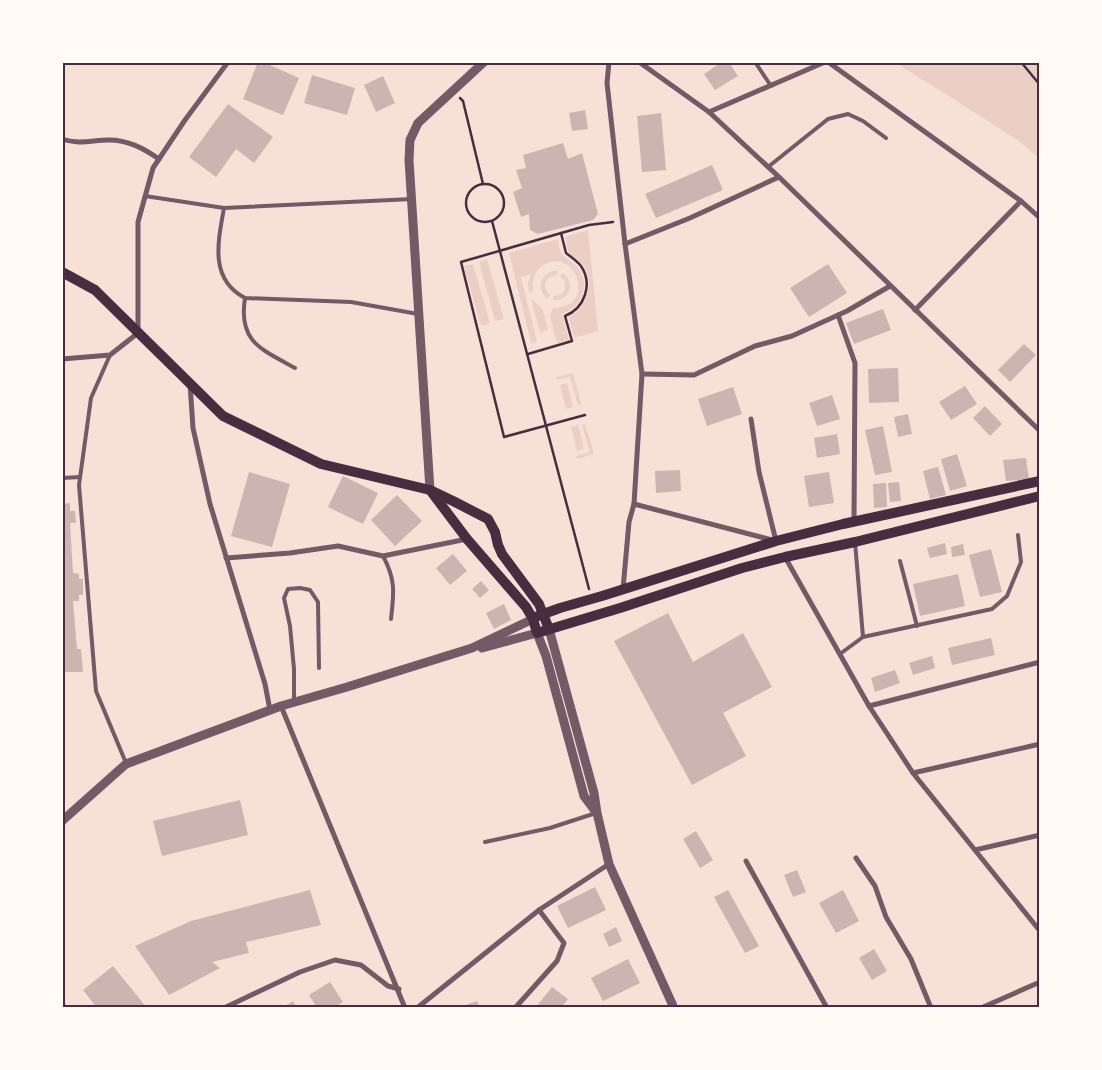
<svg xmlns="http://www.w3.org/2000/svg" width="1102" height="1070" font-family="Overpass,sans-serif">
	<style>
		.green { fill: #ebcfc5 }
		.building { fill: #ccb4b1 }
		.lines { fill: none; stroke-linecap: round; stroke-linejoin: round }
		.path { stroke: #4a2c40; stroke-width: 2.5 }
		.service { stroke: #755966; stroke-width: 4 }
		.minor { stroke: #755966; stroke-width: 5 }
		.tertiary { stroke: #755966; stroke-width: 9 }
		.secondary { stroke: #4a2c40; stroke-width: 10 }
		.neatline { fill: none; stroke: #4a2c40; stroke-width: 2 }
	</style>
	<rect width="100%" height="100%" fill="#f7e1d7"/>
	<g class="green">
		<polygon points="906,62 1039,63 1039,158 1019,141 901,66"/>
		<path d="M588,230L598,331L574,338L569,317C587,308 595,284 584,266C580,260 573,257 569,253C567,249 566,241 565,237Z"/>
		<path d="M558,239C559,243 559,251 562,254C565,259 573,262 577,267C592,284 581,307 562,314L569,340L557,343L550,317L553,308C600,307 574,244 542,266C534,273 532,281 533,291L529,292L528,283L531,274L521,277L537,342L531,343L509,253Z"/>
		<polygon points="487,259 504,319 495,321 479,262"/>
		<polygon points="473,264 490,323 481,326 464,266"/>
		<path d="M552,271H558L556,275C545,277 541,287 550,295L547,299C538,289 538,277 552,271Z"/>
		<path d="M563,273C576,283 570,301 553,300L554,296L562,294L565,289V281L560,276Z"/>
		<polygon points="531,298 543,310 548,330 540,332"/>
		<polygon points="573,373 581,404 578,405 570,377 557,380 556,377"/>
		<polygon points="567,383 573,407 566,409 560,385"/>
		<polygon points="585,424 594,454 577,459 576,456 590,452 582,425"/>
		<polygon points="578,425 584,449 577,451 571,427"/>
	</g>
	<g class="building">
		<polygon points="258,62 263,62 299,78 283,115 243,99"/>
		<polygon points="722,62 729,62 738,76 715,90 704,74"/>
		<polygon points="312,75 355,88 347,115 304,103"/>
		<polygon points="383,76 395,103 376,112 364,85"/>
		<polygon points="228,104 273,137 254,163 236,149 216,177 189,157"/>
		<polygon points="585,110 588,129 572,131 569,113"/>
		<polygon points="661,113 666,170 642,172 637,116"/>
		<polygon points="563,143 568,159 582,153 598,214 593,220 538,234 530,230 529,214 521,217 513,192 522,188 516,170 526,168 523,155"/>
		<polygon points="712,165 723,190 656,218 645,194"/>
		<polygon points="828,264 847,293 809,317 790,288"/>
		<polygon points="883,309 891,330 854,344 846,323"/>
		<polygon points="1024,344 1036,355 1010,382 998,370"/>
		<polygon points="898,368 899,402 869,403 868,369"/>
		<polygon points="965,386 977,404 951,420 939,402"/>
		<polygon points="733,387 742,414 707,426 698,399"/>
		<polygon points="832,395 840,419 817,426 809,403"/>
		<polygon points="985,406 1002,424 990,436 973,418"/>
		<polygon points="908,414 912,434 898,437 894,417"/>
		<polygon points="883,426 892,472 875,475 865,430"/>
		<polygon points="837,434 840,454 817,458 814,438"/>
		<polygon points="957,454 967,486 950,491 941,459"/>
		<polygon points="1026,458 1029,479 1006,481 1003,460"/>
		<polygon points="938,467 946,495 930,499 923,471"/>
		<polygon points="680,470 681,491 656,493 655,471"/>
		<polygon points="249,472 290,484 272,547 231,536"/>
		<polygon points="829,472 834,503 809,507 804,476"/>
		<polygon points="343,476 378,493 363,524 328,507"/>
		<polygon points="899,482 901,501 890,502 888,483"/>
		<polygon points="886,483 887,507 874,508 873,484"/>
		<polygon points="397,495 422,521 395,546 371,520"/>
		<polygon points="70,503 70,511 75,511 76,523 70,523 73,573 79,574 79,579 83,579 83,595 79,595 79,601 73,601 77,649 81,649 83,672 62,672 62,504"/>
		<polygon points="945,543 947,554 930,558 927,548"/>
		<polygon points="963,544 965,555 952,557 951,547"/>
		<polygon points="991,549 1002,592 980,597 969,555"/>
		<polygon points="453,554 467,571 450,585 436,568"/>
		<polygon points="958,574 965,606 920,616 913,584"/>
		<polygon points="481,581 489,590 480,598 472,589"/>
		<polygon points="504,604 511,620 494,629 486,613"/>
		<polygon points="668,613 693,662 743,633 772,687 723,713 746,756 692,785 614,641"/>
		<polygon points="991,638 995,655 952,665 948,648"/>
		<polygon points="932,656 935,668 913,675 909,663"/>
		<polygon points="895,670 900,683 875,692 871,678"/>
		<polygon points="240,800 248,835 162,856 153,821"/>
		<polygon points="696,831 713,860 700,868 683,839"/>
		<polygon points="797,870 806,892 793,897 784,875"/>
		<polygon points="595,887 606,910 568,928 557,906"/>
		<polygon points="310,890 321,925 246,942 249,953 212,962 220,968 169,995 135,946 191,921"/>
		<polygon points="728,890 759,946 745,953 714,897"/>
		<polygon points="843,890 859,921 836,933 819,903"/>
		<polygon points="616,927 622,941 609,947 603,934"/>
		<polygon points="874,949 887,971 872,980 859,958"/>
		<polygon points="628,959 640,983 603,1001 591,978"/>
		<polygon points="113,966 147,1008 97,1008 83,990"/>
		<polygon points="330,982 343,1002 333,1008 317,1008 309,995"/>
		<polygon points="552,987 568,999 561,1008 535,1008"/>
		<polygon points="293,1001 297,1008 282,1008"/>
		<polygon points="477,1001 480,1008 460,1008 460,1007"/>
	</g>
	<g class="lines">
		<g class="path">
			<polyline points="1021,62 1040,85"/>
			<polyline points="460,98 463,101 483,184"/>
			<circle cx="485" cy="203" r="19"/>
			<polyline points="492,221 589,589"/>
			<path d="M528,354L572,341L565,316C585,308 593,284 581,266C577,261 571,257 566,253L561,233"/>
			<polyline points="585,415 504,437 461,262 589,225 613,222"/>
		</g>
		<g class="service">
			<polyline points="755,62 771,86"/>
			<polyline points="768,167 828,119 848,114 863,121 886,138"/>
			<polyline points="145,196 224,208 412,199"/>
			<path d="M224,208C218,242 209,279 245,298L351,302L418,314"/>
			<path d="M245,298C238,342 261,349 295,368"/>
			<polyline points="110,355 91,398 79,485 96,691 126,763"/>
			<polyline points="62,478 80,477"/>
			<polyline points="855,542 863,637"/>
			<path d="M383,556C396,580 394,593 391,619"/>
			<polyline points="900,561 917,626"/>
			<polyline points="840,654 863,637 992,609 1007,596 1021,562 1018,535"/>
			<polyline points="294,702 294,669 290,626 284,598 288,589 300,588 310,590 318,602 319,668"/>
			<polyline points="485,842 550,828 596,813"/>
		</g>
		<g class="minor">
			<polyline points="609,62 607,83 625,244 642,374 634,504 629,522 623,589"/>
			<polyline points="639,62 709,112 779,177 1040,431"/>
			<polyline points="828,62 1021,201 1040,218"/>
			<polyline points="709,112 825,62"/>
			<path d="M62,139C79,145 92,140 109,140C128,140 143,148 159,159"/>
			<polyline points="625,244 690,218 779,177"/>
			<polyline points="915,310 1021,201"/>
			<polyline points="838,315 855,363 854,522"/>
			<polyline points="62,359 110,355 138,333 138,222 153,168 185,120 228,62"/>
			<polyline points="642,374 694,375 755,346 792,336 847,311 890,286"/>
			<polyline points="190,384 193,428 210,504 265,684 270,710"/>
			<polyline points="634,504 776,541 759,472 751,419"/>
			<polyline points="785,557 869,706 913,773 1040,931"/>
			<polyline points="226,558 290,553 338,546 383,556 467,539"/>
			<polyline points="281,706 405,1008"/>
			<polyline points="869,706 1040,662"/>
			<polyline points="913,773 1040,744"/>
			<polyline points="975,850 1040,835"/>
			<polyline points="856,858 875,886 886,917 911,959 931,1008"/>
			<polyline points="746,861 827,1008"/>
			<polyline points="62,1004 65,1008"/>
			<polyline points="224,1008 300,972 335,960 361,965 388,986 399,989"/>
			<polyline points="417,1008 539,910 609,864"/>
			<polyline points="515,1008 557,961 564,943 539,910"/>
			<polyline points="981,1008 1040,982"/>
		</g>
		<g class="tertiary">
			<polyline points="430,490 409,160 410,140 418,123 484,62"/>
			<polyline points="549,629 594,793 597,813 609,864 674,1008"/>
			<polyline points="482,648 537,633 546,656 584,796 596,812"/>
			<polyline points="62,821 126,764 281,706 347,687 472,648 533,619"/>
		</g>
		<g class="secondary">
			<polyline points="62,272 95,290 223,416 321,464 430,490 453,501 488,519 495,532 498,545 502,554 539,604 549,629"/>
			<polyline points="430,490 467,539 526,607 533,619 537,633 620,608 742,568 785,557 855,542 1040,496"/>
			<polyline points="538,616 560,608 602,596 776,541 843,524 1040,481"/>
		</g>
	</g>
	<rect width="1102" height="1070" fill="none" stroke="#fffaf5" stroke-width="128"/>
	<rect x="64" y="64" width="974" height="942" class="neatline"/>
</svg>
